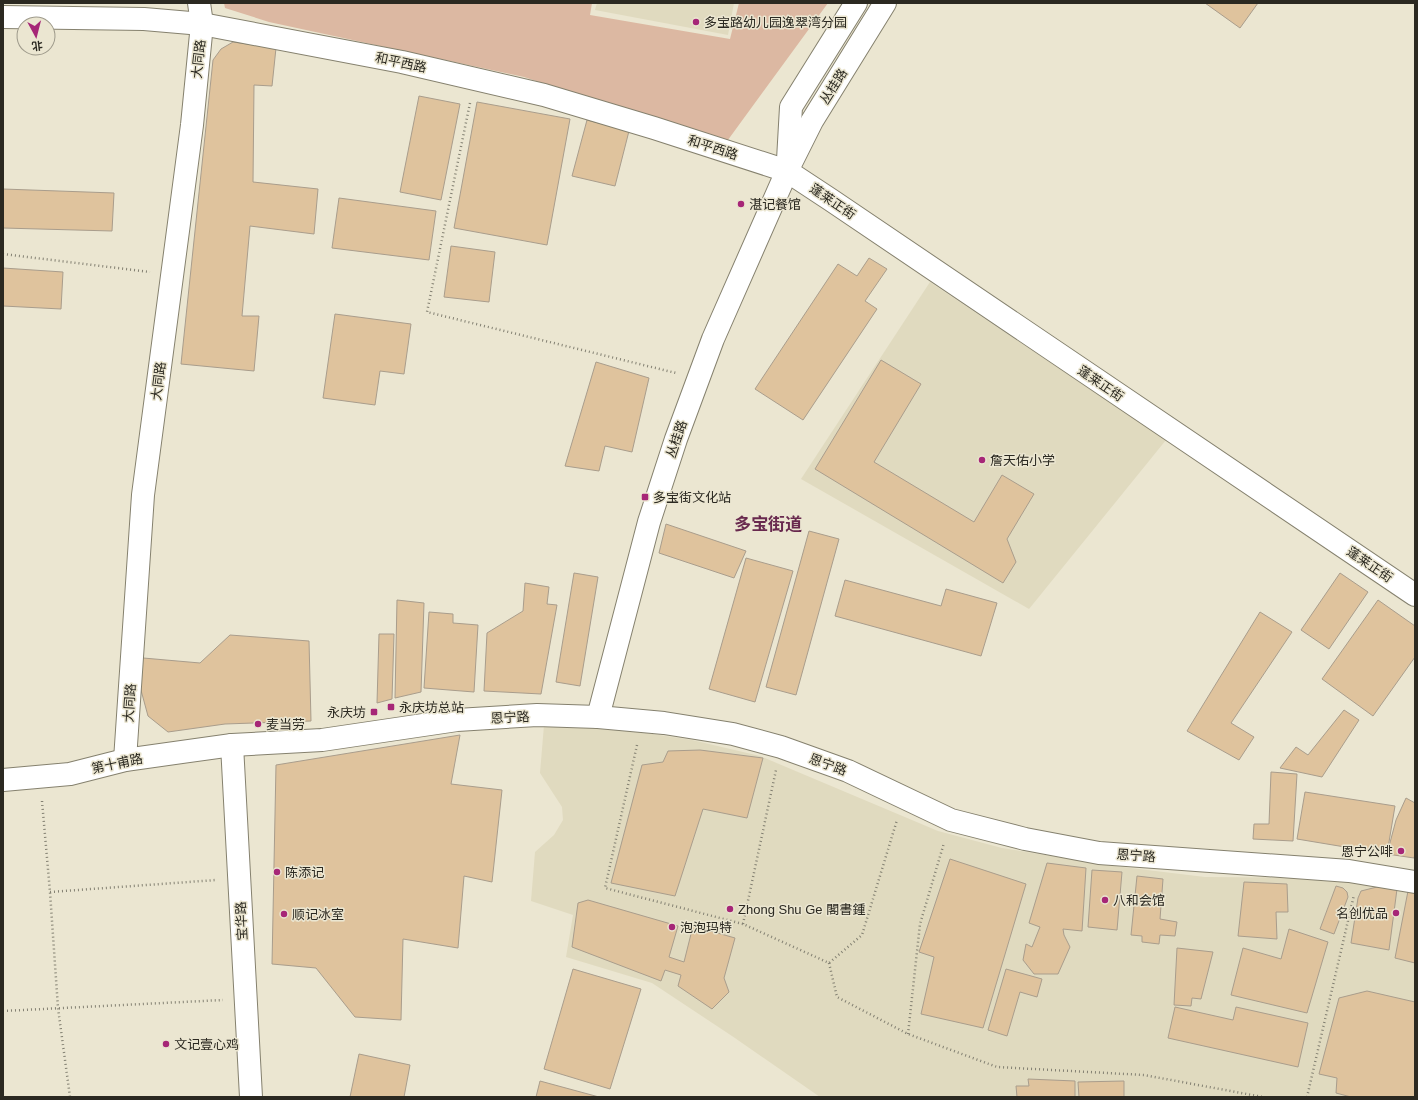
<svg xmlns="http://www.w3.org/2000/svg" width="1418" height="1100" font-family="Arial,'Noto Sans SC',sans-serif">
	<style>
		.built { fill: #e0dabf }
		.green { fill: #dcb8a2 }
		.building { fill: #dfc39d; stroke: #a99d8c }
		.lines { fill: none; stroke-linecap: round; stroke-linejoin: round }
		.minor-casing { stroke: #85816e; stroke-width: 24 }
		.path { stroke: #838072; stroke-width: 2.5; stroke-dasharray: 1 3; stroke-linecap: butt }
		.minor { stroke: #fff; stroke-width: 22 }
		.poi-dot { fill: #a62677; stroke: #ebe6d1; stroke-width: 1.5 }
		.labels { text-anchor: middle; stroke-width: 3; stroke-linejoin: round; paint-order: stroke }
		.poi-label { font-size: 13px; fill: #2b2921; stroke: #ebe6d1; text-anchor: start }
		.street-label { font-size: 13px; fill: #2b2921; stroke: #ebe6d1 }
		.district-label { font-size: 17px; font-weight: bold; fill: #68294e; stroke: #ebe6d1 }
	</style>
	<rect width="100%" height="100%" fill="#ebe6d1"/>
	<g class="built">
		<polygon points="597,3 734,3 728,35 595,10"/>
		<polygon points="930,282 1166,440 1029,609 801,479"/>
		<polygon points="544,725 633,731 692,740 760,756 938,831 1002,848 1106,865 1205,877 1346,878 1415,891 1415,1097 820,1097 732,1036 652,983 566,957 573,915 531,901 535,852 554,835 563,820 562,807 540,773"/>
	</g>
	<polygon class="green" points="224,3 592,3 590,15 730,39 739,3 828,3 725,144 524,77 269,22 225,8"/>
	<g class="building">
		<polygon points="1205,3 1258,3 1240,28"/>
		<polygon points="233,42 276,48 272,86 254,85 253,182 318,189 314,234 250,226 242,316 259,316 254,371 181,364 213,60 221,49"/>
		<polygon points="419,96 460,104 441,200 400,192"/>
		<polygon points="477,102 570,119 547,245 454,228"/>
		<polygon points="587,120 629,131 615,186 572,176"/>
		<polygon points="3,189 114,193 112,231 3,228"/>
		<polygon points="339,198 436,211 429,260 332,248"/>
		<polygon points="451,246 495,252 489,302 444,297"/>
		<polygon points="869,258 887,269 865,301 877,309 803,420 755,389 838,264 857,276"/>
		<polygon points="3,268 63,272 61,309 3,306"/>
		<polygon points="335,314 411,324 404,374 380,371 375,405 323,398"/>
		<polygon points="881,360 921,384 874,462 974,522 1002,475 1034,494 1007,539 1016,562 1003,583 815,469"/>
		<polygon points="596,362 649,378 632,452 605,446 599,471 565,466"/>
		<polygon points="666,524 746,551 734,578 659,553"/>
		<polygon points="809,531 839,539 796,695 766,687"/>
		<polygon points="746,558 793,571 755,702 709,689"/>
		<polygon points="574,573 598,577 580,686 556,682"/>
		<polygon points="1340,573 1368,592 1329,649 1301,630"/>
		<polygon points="845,580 941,606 946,589 997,603 981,656 835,616"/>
		<polygon points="525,583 549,587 547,604 557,605 541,694 484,691 487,633 523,611"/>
		<polygon points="397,600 424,603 421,692 395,698"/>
		<polygon points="1378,600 1415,626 1415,657 1373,716 1322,679"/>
		<polygon points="429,612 453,614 453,623 478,625 474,692 424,688"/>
		<polygon points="1260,612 1292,632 1231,723 1254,737 1239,760 1187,731"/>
		<polygon points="379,634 394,634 392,699 377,703"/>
		<polygon points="230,635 309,641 311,721 225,724 168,732 148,716 132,657 200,663"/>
		<polygon points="1344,710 1359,720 1322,777 1280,768 1296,747 1308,755"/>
		<polygon points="460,735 451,784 502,790 492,882 464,876 458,948 403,939 401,1020 355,1017 316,968 272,964 276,765"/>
		<polygon points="700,750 763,758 747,818 703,809 675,896 611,883 642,765 663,762 668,751"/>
		<polygon points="1271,772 1297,774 1293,841 1253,839 1254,824 1269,824"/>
		<polygon points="1305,792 1395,806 1387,854 1297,839"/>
		<polygon points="1406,798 1415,803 1415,854 1414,858 1387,854 1396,820"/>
		<polygon points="950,859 1026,884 983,1028 921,1014 934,957 919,952"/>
		<polygon points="1047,863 1086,868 1082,931 1063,929 1064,935 1070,947 1058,974 1034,974 1023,960 1026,944 1032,947 1040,927 1029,923"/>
		<polygon points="1092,870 1122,872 1117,930 1088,927"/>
		<polygon points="1137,876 1163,879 1160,919 1177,922 1175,936 1160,935 1159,944 1142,942 1142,936 1131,935"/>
		<polygon points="1244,882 1287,884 1288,912 1276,912 1277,939 1238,936"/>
		<polygon points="1336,886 1343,888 1347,892 1348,897 1334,934 1320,929"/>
		<polygon points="1377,887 1397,889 1389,950 1351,943 1358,898 1361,891"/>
		<polygon points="1408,891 1415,892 1415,963 1395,958"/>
		<polygon points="588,900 678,926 669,957 684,962 693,926 735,938 724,978 729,992 712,1009 678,986 681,975 665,970 661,981 572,947 578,903"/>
		<polygon points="1289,929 1328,942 1307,1013 1231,995 1243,948 1281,959"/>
		<polygon points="1177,948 1213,952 1201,999 1192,998 1191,1006 1174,1005"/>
		<polygon points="573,969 641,989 610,1089 544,1069"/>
		<polygon points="1006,969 1042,979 1037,997 1020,992 1007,1036 988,1030"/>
		<polygon points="1367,991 1415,1002 1415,1097 1351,1097 1336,1093 1337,1078 1319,1074 1339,998"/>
		<polygon points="1175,1007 1233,1020 1236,1007 1308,1023 1298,1067 1168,1038"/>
		<polygon points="359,1054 410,1065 404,1097 350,1097"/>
		<polygon points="1028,1079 1075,1081 1075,1097 1017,1097 1016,1086 1029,1086"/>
		<polygon points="540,1081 599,1097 536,1097"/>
		<polygon points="1124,1081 1124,1097 1079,1097 1078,1082"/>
	</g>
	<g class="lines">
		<g class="minor-casing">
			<g id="minor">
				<polyline points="3,17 144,19 202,24 402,62 544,95 654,128 787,171 831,200 1415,595"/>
				<polyline points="788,160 791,107 856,3"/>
				<polyline points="598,717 649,522 676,439 713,339 787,171 812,121 885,3"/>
				<polyline points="232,745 251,1097"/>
				<polyline points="125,760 143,495 192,125 202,24 199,3"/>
				<polyline points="3,780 70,774 125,760 232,745 322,740 457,720 537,715 598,717 664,723 733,734 781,747 848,771 951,820 1025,839 1099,853 1349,871 1415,882"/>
			</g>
		</g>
		<g class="path">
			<polyline points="470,103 427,312 676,373"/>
			<polyline points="3,254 150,272"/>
			<polyline points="637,745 605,888 743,924 829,963 862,935 897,820"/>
			<polyline points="42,801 50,892 58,1008 70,1097"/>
			<polyline points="50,892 216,880"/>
			<polyline points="743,924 776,770"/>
			<polyline points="829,963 837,997 908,1034 997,1067 1144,1075 1263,1097"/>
			<polyline points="3,1011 223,1000"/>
			<polyline points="908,1034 920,924 944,843"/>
			<polyline points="1307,1097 1354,895"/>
		</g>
		<use href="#minor" class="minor"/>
	</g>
	<g class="poi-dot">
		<circle cx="696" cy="22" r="4"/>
		<circle cx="741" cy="204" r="4"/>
		<circle cx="982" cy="460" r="4"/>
		<rect x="641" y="493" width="8" height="8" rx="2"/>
		<rect x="387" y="703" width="8" height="8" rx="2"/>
		<rect x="370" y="708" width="8" height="8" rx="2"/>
		<circle cx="258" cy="724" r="4"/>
		<circle cx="1401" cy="851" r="4"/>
		<circle cx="277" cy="872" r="4"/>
		<circle cx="1105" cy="900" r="4"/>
		<circle cx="730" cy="909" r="4"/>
		<circle cx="1396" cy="913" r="4"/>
		<circle cx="284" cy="914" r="4"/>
		<circle cx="672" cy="927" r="4"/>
		<circle cx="166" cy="1044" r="4"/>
	</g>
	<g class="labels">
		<g class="poi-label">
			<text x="704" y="27">多宝路幼儿园逸翠湾分园</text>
			<text x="749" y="209">湛记餐馆</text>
			<text x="990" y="465">詹天佑小学</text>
			<text x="653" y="502">多宝街文化站</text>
			<text x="399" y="712">永庆坊总站</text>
			<text x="366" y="717" text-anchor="end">永庆坊</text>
			<text x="266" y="729">麦当劳</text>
			<text x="1393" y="856" text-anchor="end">恩宁公啡</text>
			<text x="285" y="877">陈添记</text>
			<text x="1113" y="905">八和会馆</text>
			<text x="738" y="914">Zhong Shu Ge 閣書鍾</text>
			<text x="1388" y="918" text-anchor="end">名创优品</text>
			<text x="292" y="919">顺记冰室</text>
			<text x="680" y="932">泡泡玛特</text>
			<text x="174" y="1049">文记壹心鸡</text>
		</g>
		<g class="street-label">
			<text transform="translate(198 59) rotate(-84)" y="5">大同路</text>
			<text transform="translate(401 62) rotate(12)" y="5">和平西路</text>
			<text transform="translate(833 86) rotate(-58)" y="5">丛桂路</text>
			<text transform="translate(713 147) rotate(18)" y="5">和平西路</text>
			<text transform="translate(833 201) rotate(34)" y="5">蓬莱正街</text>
			<text transform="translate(158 381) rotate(-83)" y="5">大同路</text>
			<text transform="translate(1101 383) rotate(34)" y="5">蓬莱正街</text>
			<text transform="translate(676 439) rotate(-71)" y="5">丛桂路</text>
			<text transform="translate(1370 564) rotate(34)" y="5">蓬莱正街</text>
			<text transform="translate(129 703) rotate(-86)" y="5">大同路</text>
			<text transform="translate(510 717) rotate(-3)" y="5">恩宁路</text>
			<text transform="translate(117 763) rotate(-12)" y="5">第十甫路</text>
			<text transform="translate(828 764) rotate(20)" y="5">恩宁路</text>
			<text transform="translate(1136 855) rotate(4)" y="5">恩宁路</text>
			<text transform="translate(241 921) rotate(-93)" y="5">宝华路</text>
		</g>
		<g class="district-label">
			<text x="768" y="530">多宝街道</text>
		</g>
	</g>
	<rect width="1418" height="1100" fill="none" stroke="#2b2921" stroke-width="8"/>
	<g transform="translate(36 36) rotate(173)"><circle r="19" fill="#ebe6d1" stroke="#9e9a8b"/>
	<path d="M0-3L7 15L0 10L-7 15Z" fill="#a62677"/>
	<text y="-6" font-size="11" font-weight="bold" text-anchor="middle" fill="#2b2921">北</text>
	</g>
</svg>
